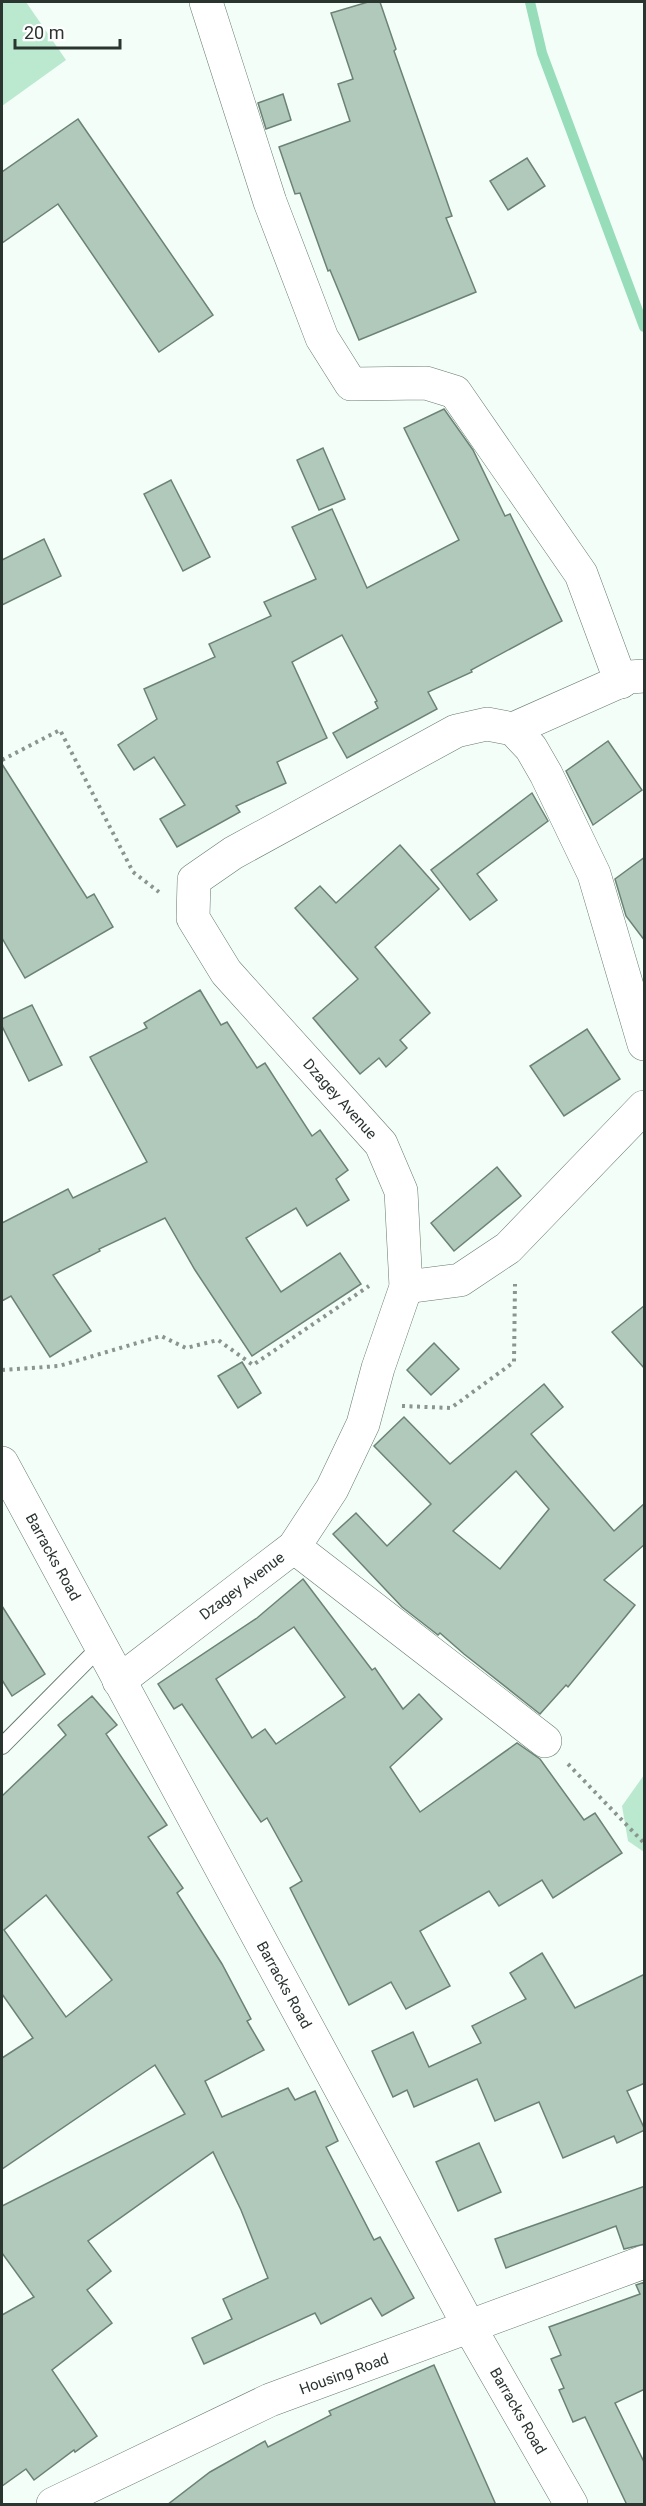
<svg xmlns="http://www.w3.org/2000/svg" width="646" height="2506" font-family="Roboto,sans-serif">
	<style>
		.green { fill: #bae9d0 }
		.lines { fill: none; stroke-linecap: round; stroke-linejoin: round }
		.stream { stroke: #97ddb9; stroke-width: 10 }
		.building { fill: #b0c9bb; stroke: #6b8376; stroke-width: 1.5; fill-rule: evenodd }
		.lane-casing { stroke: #647b6e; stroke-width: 18 }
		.street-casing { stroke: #647b6e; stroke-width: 34 }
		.secondary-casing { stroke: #647b6e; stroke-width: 34 }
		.path { stroke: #8b9590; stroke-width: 4; stroke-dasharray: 3 4.5; stroke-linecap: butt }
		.lane { stroke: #fff; stroke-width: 16 }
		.street { stroke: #fff; stroke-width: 33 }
		.secondary { stroke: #fff; stroke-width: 33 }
		.labels { text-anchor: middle; stroke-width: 4.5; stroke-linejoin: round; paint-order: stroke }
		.street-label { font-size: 15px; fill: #2b3530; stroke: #fff }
	</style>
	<rect width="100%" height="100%" fill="#f4fef8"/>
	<g class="green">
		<polygon points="2,2 26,2 66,60 2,106"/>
		<polygon points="644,1775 644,1852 628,1841 622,1806"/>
	</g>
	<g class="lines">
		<polyline class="stream" points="530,2 542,53 644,327"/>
	</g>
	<g class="building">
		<polygon points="368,2 380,2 396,49 394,51 452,216 446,218 476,292 359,340 330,270 328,271 300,193 295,194 279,147 350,121 338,84 353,79 331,13"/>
		<polygon points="283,94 291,120 266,129 258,103"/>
		<polygon points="78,119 213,315 159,352 58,204 2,243 2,172"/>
		<polygon points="527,158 545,186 508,210 490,181"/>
		<polygon points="444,409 473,450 505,516 510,514 562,621 471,670 472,672 428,692 437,709 347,758 333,733 378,708 375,702 377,701 342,635 292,662 327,738 277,762 286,783 236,806 240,812 177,847 160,819 185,805 154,757 134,770 118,745 157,719 144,689 215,657 209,644 271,616 264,602 316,579 292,527 332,509 367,588 459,540 404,428"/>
		<polygon points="323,448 345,499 319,510 297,460"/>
		<polygon points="171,480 210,557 183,571 144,494"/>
		<polygon points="44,539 61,576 2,605 2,560"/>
		<polygon points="608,741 642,790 593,825 566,771"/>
		<polygon points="2,764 87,898 94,894 113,927 25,978 2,938"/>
		<polygon points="532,793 548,821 477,874 497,900 470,920 431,870"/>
		<polygon points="400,845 439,889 375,947 430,1013 400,1040 407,1048 386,1067 379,1058 360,1074 313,1018 358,979 295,908 320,886 336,903"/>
		<polygon points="645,857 645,941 626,916 615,879"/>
		<polygon points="200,990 221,1025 227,1022 257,1068 265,1063 312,1136 320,1130 348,1170 336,1179 349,1200 307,1226 296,1208 246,1238 281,1292 340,1253 361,1284 252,1356 195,1270 165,1218 99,1249 100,1251 53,1275 91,1331 50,1357 11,1296 2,1301 2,1223 68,1189 73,1198 147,1162 90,1057 147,1028 144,1023"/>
		<polygon points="32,1005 62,1065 29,1081 2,1026 2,1019"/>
		<polygon points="587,1029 620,1079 564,1116 530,1066"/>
		<polygon points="497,1167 521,1196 454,1251 431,1223"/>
		<polygon points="645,1305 645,1369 612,1332"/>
		<polygon points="434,1343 459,1369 431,1395 407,1370"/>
		<polygon points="242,1362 261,1393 238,1408 218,1376"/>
		<path d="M544,1384L563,1407L531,1434L614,1531L645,1503V1544L604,1580L635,1605L568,1687L566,1685L540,1714L464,1654L440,1633L438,1635L402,1607L333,1534L356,1513L387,1546L431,1504L374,1446L404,1417L450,1464ZM516,1471L549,1509L500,1569L453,1531Z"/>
		<path d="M303,1579L372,1670L375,1668L403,1709L419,1694L442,1719L390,1767L420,1812L517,1743L540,1759L584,1820L595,1813L622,1853L553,1898L542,1880L499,1906L489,1891L420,1931L450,1986L406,2009L391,1982L349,2005L290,1888L302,1881L267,1818L261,1822L182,1704L174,1709L158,1684L257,1618ZM294,1627L345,1697L276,1744L265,1729L252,1738L216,1679Z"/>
		<polygon points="2,1606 45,1674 12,1696 2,1680"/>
		<path d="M92,1696L117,1725L106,1734L167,1825L148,1837L183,1888L177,1893L222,1964L251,2019L247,2021L264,2050L205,2081L222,2117L288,2088L295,2100L315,2091L338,2141L326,2147L374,2240L380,2237L414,2298L382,2316L371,2298L321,2324L315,2313L204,2364L192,2338L232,2319L223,2299L268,2278L241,2210L213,2152L88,2241L111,2271L87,2290L112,2323L52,2370L97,2436L75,2452L74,2450L34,2480L26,2469L2,2486V2315L34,2297L2,2253V2206L185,2114L155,2065L2,2169V2058L33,2038L2,1994V1796L66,1735L58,1725ZM46,1895L112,1980L66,2017L4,1930Z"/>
		<polygon points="542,1953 575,2008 645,1974 645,2083 627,2091 645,2130 617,2143 614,2136 563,2158 539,2102 495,2121 477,2079 414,2107 407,2090 393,2097 372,2051 413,2032 429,2067 481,2043 472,2026 526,1999 510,1973"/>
		<polygon points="479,2143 501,2192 458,2211 436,2162"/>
		<polygon points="645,2186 645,2244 624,2249 616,2226 506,2268 495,2239"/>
		<polygon points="645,2282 645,2389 615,2403 645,2464 645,2505 627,2505 585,2417 573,2422 559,2390 564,2388 551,2359 561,2355 549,2327 640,2294 636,2285"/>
		<polygon points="434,2365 496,2505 167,2505 210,2472 265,2441 268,2447 331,2415 329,2411"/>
	</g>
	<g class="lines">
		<g class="lane-casing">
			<polyline id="lane" points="2,1746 101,1646"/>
		</g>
		<g class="street-casing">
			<g id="street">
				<polyline points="206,2 270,202 322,338 351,384 426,383 455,392 581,574 621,682"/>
				<polyline points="513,729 630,677 644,676"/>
				<polyline points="406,1287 460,1280 508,1248 644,1107"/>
				<polyline points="294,1547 545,1741"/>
				<polyline points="119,1681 294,1547 332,1489 363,1424 378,1368 406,1287 401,1191 381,1144 226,972 193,918 194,880 233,853 456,731 487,724 513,729 531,748 546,774 594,874 644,1044"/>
			</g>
		</g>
		<g class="secondary-casing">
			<g id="secondary">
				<polyline points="2,1463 470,2328 571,2504"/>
				<polyline points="53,2504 270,2400 644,2262"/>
			</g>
		</g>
		<g class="path">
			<polyline points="2,760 60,730 133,872 159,892"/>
			<polyline points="2,1370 59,1366 161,1336 186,1348 218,1340 253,1365 369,1286"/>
			<polyline points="402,1406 451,1408 514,1362 515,1284"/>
			<polyline points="568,1764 644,1843"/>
		</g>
		<use href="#lane" class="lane"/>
		<use href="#street" class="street"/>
		<use href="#secondary" class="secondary"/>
	</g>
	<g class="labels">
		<g class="street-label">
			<text transform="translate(340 1099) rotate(48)" y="5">Dzagey Avenue</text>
			<text transform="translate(53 1557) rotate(61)" y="5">Barracks Road</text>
			<text transform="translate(242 1586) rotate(-37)" y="5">Dzagey Avenue</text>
			<text transform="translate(284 1985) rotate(61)" y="5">Barracks Road</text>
			<text transform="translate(344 2374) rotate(-20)" y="5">Housing Road</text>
			<text transform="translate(518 2411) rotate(60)" y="5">Barracks Road</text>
		</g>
	</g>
	<rect width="646" height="2506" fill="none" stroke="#2b3530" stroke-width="6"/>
	<path d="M15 39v9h105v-9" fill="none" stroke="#2b3530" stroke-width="3"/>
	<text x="24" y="39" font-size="18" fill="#2b3530" stroke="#ffffff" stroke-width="4.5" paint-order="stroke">20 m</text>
</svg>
